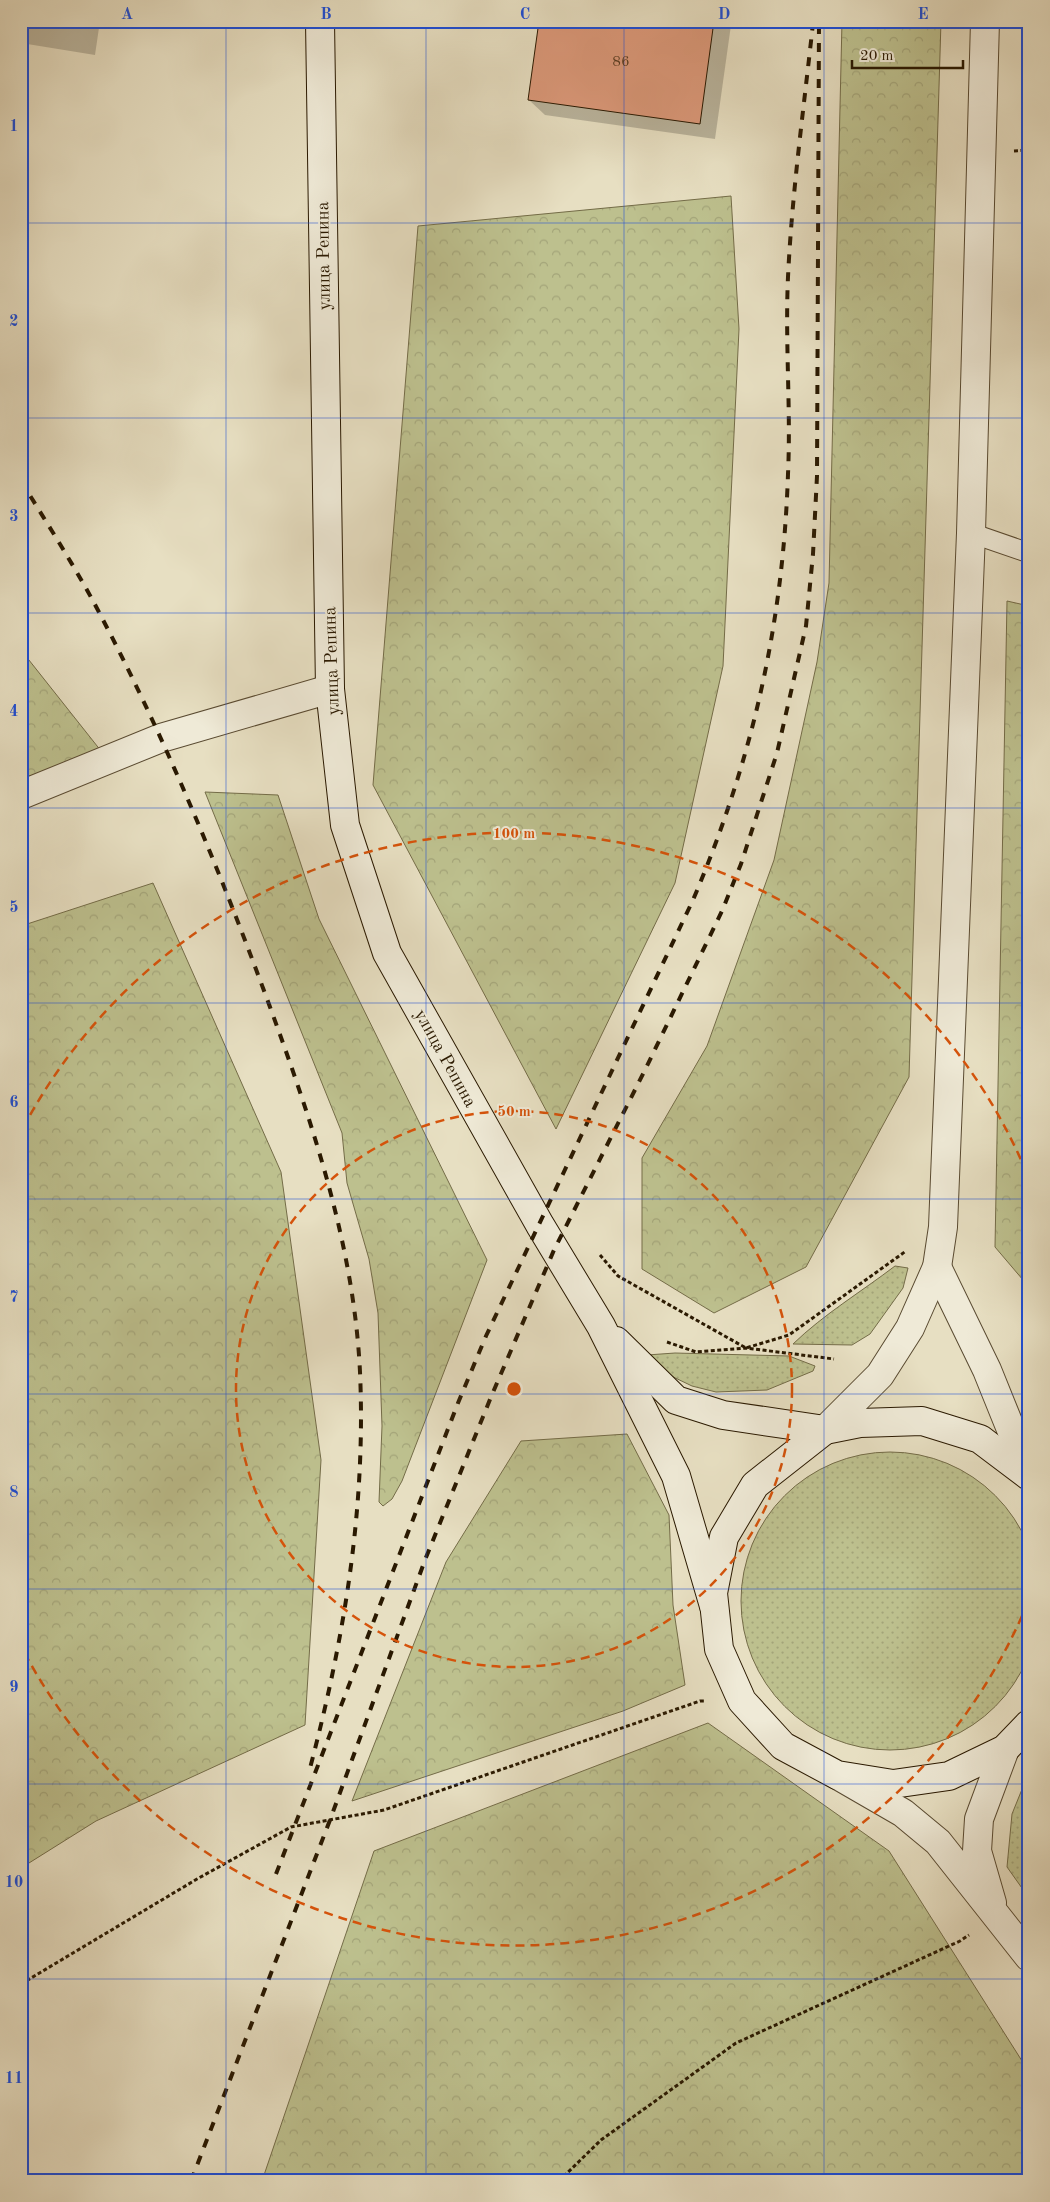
<svg xmlns="http://www.w3.org/2000/svg" width="1050" height="2202" font-family="'Old Standard TT',serif">
	<style>
		.grass { fill: url(#grass-dots); stroke: #746c48 }
		.forest { fill: url(#forest-crowns); stroke: #746c48 }
		.shadow { fill: #0003 }
		.building { fill: #db9879; stroke: #2a1901 }
		.lines { fill: none; stroke-linecap: round; stroke-linejoin: round }
		.lane-casing { stroke: #594a31; stroke-width: 21 }
		.street-casing { stroke: #594a31; stroke-width: 30 }
		.secondary-casing { stroke: #2a1901; stroke-width: 30 }
		.path { stroke: #2a1901; stroke-width: 3; stroke-dasharray: 4 2.5; stroke-linecap: butt }
		.lane { stroke: #efead7; stroke-width: 19 }
		.street { stroke: #efead7; stroke-width: 28 }
		.secondary { stroke: #efead7; stroke-width: 28 }
		.rail { stroke: #2a1901; stroke-width: 4; stroke-dasharray: 9 9; stroke-linecap: butt }
		.grid { fill: none; stroke: #1d4ed8; stroke-width: 1; stroke-opacity: 0.55 }
		.ring { fill: none; stroke: #d5530b; stroke-width: 2.5; stroke-dasharray: 9 6 }
		.labels { text-anchor: middle; stroke-width: 4; stroke-linejoin: round; paint-order: stroke }
		.number-label { font-size: 15px; fill: #56391f }
		.street-label { font-size: 18px; fill: #2a1901; stroke: #efead7 }
		.centre { fill: #d5530b; stroke: #efead7; stroke-width: 2.5 }
		.ring-label { font-size: 15px; text-anchor: middle; font-weight: bold; fill: #d5530b; stroke: #efead7; stroke-width: 4; stroke-linejoin: round; paint-order: stroke }
		.neatline { fill: none; stroke: #1d4ed8; stroke-width: 2 }
		.grid-label { font-size: 16px; text-anchor: middle; font-weight: bold; fill: #1d4ed8 }
	</style>
	<defs>
		<pattern id="grass-dots" width="8" height="8" patternUnits="userSpaceOnUse" patternTransform="scale(1.25)"><rect width="8" height="8" fill="#bdc08e"/><path d="M2 2h.1M6 6h.1" fill="none" stroke="#a3a479" stroke-width="1.8" stroke-linecap="round"/></pattern>
		<pattern id="forest-crowns" width="20" height="18" patternUnits="userSpaceOnUse" patternTransform="scale(1.25)"><rect width="20" height="18" fill="#bdc08e"/><path d="M2 6a3 3 0 1 1 6 0M12 15a3 3 0 1 1 6 0" fill="none" stroke="#a3a479"/></pattern>
	</defs>
	<rect width="100%" height="100%" fill="#e7dfc2"/>
	<filter id="stains"><feTurbulence type="fractalNoise" baseFrequency=".004" numOctaves="4"/><feColorMatrix values="0 0 0 0 .2 0 0 0 0 .09 0 0 0 0 .02 0 0 0 .5 -.17"/></filter>
	<radialGradient id="worn" r=".72"><stop offset=".6" stop-color="#630" stop-opacity="0"/><stop offset="1" stop-color="#630" stop-opacity=".3"/></radialGradient>
	<g class="grass">
		<path d="M895,1266L908,1268L903,1288L870,1334L852,1345L793,1344C824,1314 861,1292 895,1266Z"/>
		<polygon points="675,1353 789,1356 815,1366 813,1371 767,1390 716,1392 692,1386 667,1374 647,1355"/>
		<circle cx="890" cy="1601" r="149"/>
		<polygon points="1029,1772 1029,1898 1007,1867 1012,1814"/>
	</g>
	<g class="forest">
		<polygon points="842,21 941,21 909,1077 806,1267 714,1313 642,1269 642,1158 707,1046 774,860 817,662 829,583"/>
		<polygon points="1029,191 1029,476 1023,474"/>
		<polygon points="731,196 739,329 723,666 675,883 556,1129 373,785 418,226"/>
		<polygon points="1007,601 1029,606 1029,1287 995,1247"/>
		<polygon points="21,650 105,756 21,782"/>
		<polygon points="205,792 278,795 319,919 487,1260 402,1481 392,1499 383,1506 379,1502 382,1426 378,1313 369,1259 347,1183 342,1133"/>
		<polygon points="153,883 281,1172 321,1460 305,1725 96,1821 21,1868 21,926"/>
		<polygon points="627,1434 669,1515 673,1605 685,1685 623,1711 352,1801 446,1562 521,1441"/>
		<polygon points="708,1723 889,1851 1029,2072 1029,2181 262,2181 374,1851"/>
	</g>
	<g class="shadow">
		<polygon points="21,21 100,21 95,55 21,43"/>
		<polygon points="540,21 727,21 731,25 715,139 545,115 529,100"/>
	</g>
	<g class="building">
		<polygon points="35,21 67,21 66,26"/>
		<polygon points="539,21 714,21 700,124 528,100"/>
	</g>
	<g class="lines">
		<g class="lane-casing">
			<polyline id="lane" points="971,533 1029,553"/>
		</g>
		<g class="street-casing">
			<g id="street">
				<polyline points="21,795 161,738 330,689"/>
				<polyline points="937,1267 987,1370 1029,1474"/>
				<polyline points="825,1430 880,1375 910,1328 937,1267 943,1227 971,533 985,21"/>
				<polyline points="839,1776 903,1813 938,1842 1029,1957"/>
				<polyline points="992,1903 977,1851 979,1819 1005,1749"/>
			</g>
		</g>
		<g class="secondary-casing">
			<g id="secondary">
				<polyline points="320,21 330,689 345,825 387,953 540,1225 601,1326 676,1476 714,1606"/>
				<polyline points="616,1341 676,1400 723,1415 825,1430 860,1423 922,1421 980,1439 1029,1476"/>
				<polyline points="825,1430 755,1485 724,1537 713,1593 719,1649 742,1701 783,1746 837,1775 893,1784 949,1776 1005,1749 1029,1724"/>
			</g>
		</g>
		<g class="path">
			<polyline points="1014,151 1029,150"/>
			<polyline points="600,1255 618,1276 746,1348 789,1335 906,1251"/>
			<polyline points="667,1342 696,1352 746,1348 834,1359"/>
			<polyline points="21,1984 197,1879 291,1827 384,1810 700,1701 706,1701"/>
			<polyline points="559,2181 601,2140 736,2043 960,1941 969,1935"/>
		</g>
		<use href="#lane" class="lane"/>
		<use href="#street" class="street"/>
		<use href="#secondary" class="secondary"/>
		<g class="rail">
			<path d="M21,481C45,520 70,559 92,599C162,730 219,868 270,1007C313,1125 354,1246 360,1372C366,1509 344,1640 309,1772"/>
			<path d="M276,1874L458,1403L486,1336L693,900C752,761 783,626 788,474C791,409 785,343 788,277C792,192 804,107 813,23"/>
			<polyline points="191,2181 330,1820 425,1560 491,1397 554,1250 644,1072 722,911 741,864 777,753 806,626 813,554 817,476 819,21"/>
		</g>
	</g>
	<path class="grid" d="M226,21V2181M426,21V2181M624,21V2181M824,21V2181M21,223H1029M21,418H1029M21,613H1029M21,808H1029M21,1003H1029M21,1199H1029M21,1394H1029M21,1589H1029M21,1784H1029M21,1979H1029"/>
	<g class="ring">
		<circle cx="514" cy="1389" r="278"/>
		<path d="M1028 1602A556 556 0 0 1 23 1650M23 1128A556 556 0 0 1 1028 1176"/>
	</g>
	<g class="labels">
		<g class="number-label">
			<text x="621" y="66">86</text>
		</g>
		<g class="street-label">
			<text transform="translate(323 256) rotate(-91)" y="6">улица Репина</text>
			<text transform="translate(331 661) rotate(-92)" y="6">улица Репина</text>
			<text transform="translate(446 1058) rotate(61)" y="6">улица Репина</text>
		</g>
	</g>
	<circle cx="514" cy="1389" r="8" class="centre"/>
	<g class="ring-label">
		<text x="514" y="838">100 m</text>
		<text x="514" y="1116">50 m</text>
	</g>
	<rect width="1050" height="2202" fill="none" stroke="#e7dfc2" stroke-width="55"/>
	<path d="M852 60v8h111v-8" fill="none" stroke="#2a1901" stroke-width="2.5"/>
	<text x="860" y="60" font-size="15" fill="#2a1901" stroke="#efead7" stroke-width="4" paint-order="stroke">20 m</text>
	<rect x="28" y="28" width="994" height="2146" class="neatline"/>
	<g class="grid-label">
		<text x="127" y="19">A</text>
		<text x="326" y="19">B</text>
		<text x="525" y="19">C</text>
		<text x="724" y="19">D</text>
		<text x="923" y="19">E</text>
		<text x="14" y="131">1</text>
		<text x="14" y="326">2</text>
		<text x="14" y="521">3</text>
		<text x="14" y="716">4</text>
		<text x="14" y="912">5</text>
		<text x="14" y="1107">6</text>
		<text x="14" y="1302">7</text>
		<text x="14" y="1497">8</text>
		<text x="14" y="1692">9</text>
		<text x="14" y="1887">10</text>
		<text x="14" y="2083">11</text>
	</g>
	<rect width="100%" height="100%" filter="url(#stains)"/>
	<rect width="100%" height="100%" fill="url(#worn)"/>
</svg>
